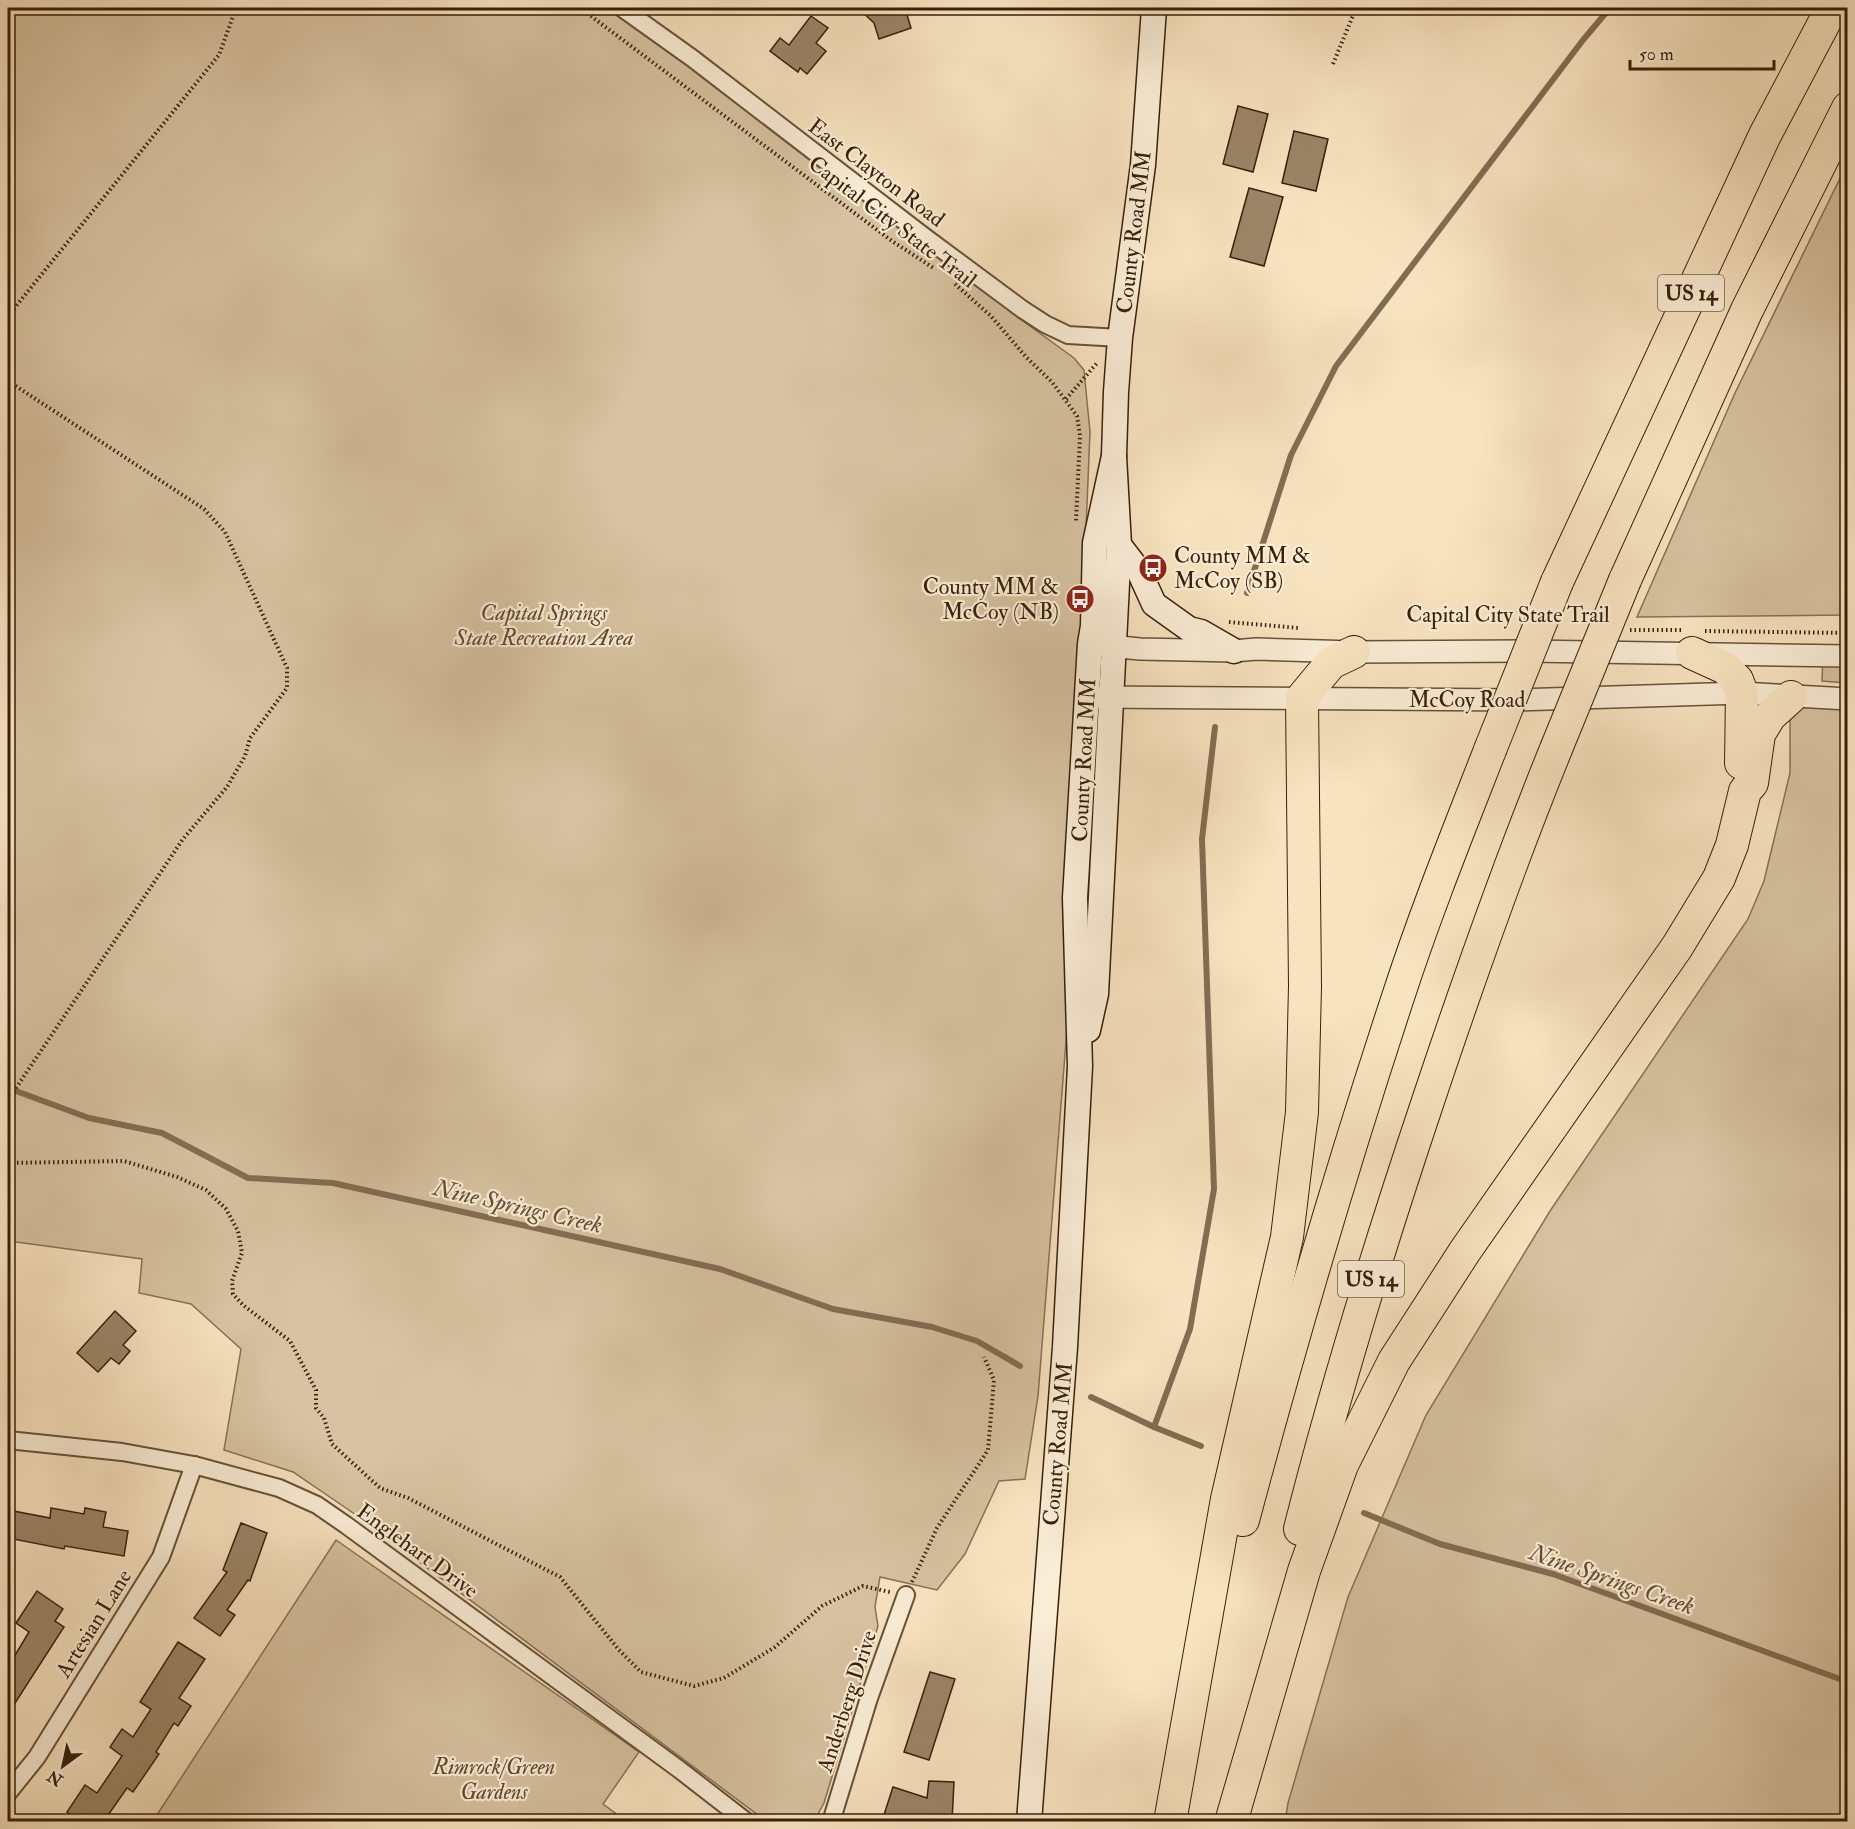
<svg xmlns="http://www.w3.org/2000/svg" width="1855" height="1829" font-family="'IM FELL Double Pica',serif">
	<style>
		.green { fill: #d7c2a1; stroke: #877155; stroke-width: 1.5 }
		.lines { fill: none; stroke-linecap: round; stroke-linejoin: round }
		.stream { stroke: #836d52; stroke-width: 6 }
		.building { fill: #9b8568; stroke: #372009; stroke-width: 1.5 }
		.minor-casing { stroke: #675137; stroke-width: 20 }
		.tertiary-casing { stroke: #675137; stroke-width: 24 }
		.secondary-casing { stroke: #372009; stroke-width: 27 }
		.motorway-casing { stroke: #372009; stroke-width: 34 }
		.path { stroke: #372009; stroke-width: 4; stroke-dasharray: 1.5 3; stroke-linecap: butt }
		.minor { stroke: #faedd6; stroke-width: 16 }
		.tertiary { stroke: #faedd6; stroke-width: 21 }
		.secondary { stroke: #faedd6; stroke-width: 24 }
		.motorway { stroke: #f8e3c0; stroke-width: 32 }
		.motorway-bridge-casing { stroke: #372009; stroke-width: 34; stroke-linecap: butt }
		.motorway-bridge { stroke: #f8e3c0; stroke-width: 32 }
		.labels { text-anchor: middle; stroke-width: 4.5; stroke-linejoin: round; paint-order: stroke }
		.shield { fill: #faedd6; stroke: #725e46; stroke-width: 1.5 }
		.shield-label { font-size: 21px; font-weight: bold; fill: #372009 }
		.street-label { font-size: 22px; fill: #372009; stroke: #faedd6 }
		.poi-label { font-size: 22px; fill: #372009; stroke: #faedd6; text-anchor: start }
		.park-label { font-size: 22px; font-style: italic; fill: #5f482f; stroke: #faedd6 }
		.water-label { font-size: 24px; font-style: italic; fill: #634d33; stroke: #faedd6 }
	</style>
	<rect width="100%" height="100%" fill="#f8e3c0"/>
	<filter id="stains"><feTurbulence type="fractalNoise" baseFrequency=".00333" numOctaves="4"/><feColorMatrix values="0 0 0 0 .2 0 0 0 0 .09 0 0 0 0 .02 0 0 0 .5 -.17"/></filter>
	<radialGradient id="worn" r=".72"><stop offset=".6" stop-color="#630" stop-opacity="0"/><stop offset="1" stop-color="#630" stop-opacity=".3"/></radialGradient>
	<g class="green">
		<polygon points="8,8 616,8 919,235 1012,313 1074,358 1084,370 1090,432 1075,792 1070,991 1038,1396 1025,1479 999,1481 965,1554 937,1590 880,1577 875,1607 878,1626 824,1803 814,1821 766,1821 359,1517 293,1472 224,1450 241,1349 191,1304 139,1293 142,1259 9,1241 8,1243"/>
		<polygon points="1847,164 1847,615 1637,617 1735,393"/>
		<polygon points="1823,655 1847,656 1847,683 1822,681"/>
		<polygon points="1801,704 1847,704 1847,1821 1285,1822 1288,1803 1348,1597 1426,1415 1550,1211 1748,919 1764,881 1790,773 1790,708"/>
		<polygon points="336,1540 639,1752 603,1804 626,1821 153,1821"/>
	</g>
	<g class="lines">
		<g class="stream">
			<polyline points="1247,593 1291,455 1336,366 1583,40 1610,8"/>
			<polyline points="8,1088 89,1118 162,1133 248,1178 333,1183 720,1269 833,1309 932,1327 977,1341 1020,1366"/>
			<polyline points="1091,1397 1154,1427 1201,1446"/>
			<polyline points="1154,1427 1190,1329 1214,1189 1202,839 1215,727"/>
			<polyline points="1364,1513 1440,1544 1553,1574 1848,1682"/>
		</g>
	</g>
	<g class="building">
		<polygon points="858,8 905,8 911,28 879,39 874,23"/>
		<polygon points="811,16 828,28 816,43 826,51 807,74 800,68 798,72 770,51 780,38 789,45"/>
		<polygon points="1238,106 1268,114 1253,172 1223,164"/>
		<polygon points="1294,131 1328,139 1316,191 1282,183"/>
		<polygon points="1249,188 1283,197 1264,266 1230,257"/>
		<polygon points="115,1311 136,1331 123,1345 130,1351 119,1364 111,1358 98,1372 77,1353"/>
		<polygon points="51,1508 84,1514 85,1508 106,1512 103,1527 128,1531 124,1556 65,1546 64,1549 8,1538 8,1510 50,1518"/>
		<polygon points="241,1523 267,1533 250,1581 248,1580 227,1610 235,1615 220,1636 194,1618 227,1572 223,1570"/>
		<polygon points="37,1591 63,1609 55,1621 64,1627 8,1714 8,1667 29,1632 16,1623"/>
		<polygon points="178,1642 205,1659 179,1698 191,1706 178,1726 174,1723 156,1752 159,1754 133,1792 127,1788 104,1821 80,1821 67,1812 85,1785 97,1793 122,1756 110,1747 122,1729 133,1737 151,1709 140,1702"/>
		<polygon points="930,1672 955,1679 929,1760 904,1752"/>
		<polygon points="929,1781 954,1782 952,1821 882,1821 893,1787 927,1798"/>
	</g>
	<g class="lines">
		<g class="minor-casing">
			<g id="minor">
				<polyline points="622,8 692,58 925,237 1022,309 1045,324 1068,335 1120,338"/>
				<polyline points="8,1440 122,1452 194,1465 279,1488 317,1505 346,1525 680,1770 747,1822"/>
				<polyline points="8,1793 37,1757 161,1557 194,1465"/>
				<polyline points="831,1822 869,1698 906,1595"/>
			</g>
		</g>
		<g class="tertiary-casing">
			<g id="tertiary">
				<polyline points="1099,645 1140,649 1234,651 1256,649 1354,652 1529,651 1848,656"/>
				<polyline points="1096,697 1519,700 1742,693 1848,699"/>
			</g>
		</g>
		<g class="secondary-casing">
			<g id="secondary">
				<polyline points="1119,545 1139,571 1154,604 1189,629 1201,632 1234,651"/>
				<polyline points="1088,1030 1096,994 1119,545 1114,456 1116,392 1120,338 1143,165 1154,8"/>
				<polyline points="1029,1822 1065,1347 1080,1066 1075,898 1090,644 1093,626 1095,543 1114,456"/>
			</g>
		</g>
		<g class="motorway-casing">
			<g id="motorway">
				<polyline points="1625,580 1747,310 1848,108"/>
				<polyline points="1557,582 1765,135 1832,8"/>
				<polyline points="1692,653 1725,668 1737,680 1742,693 1741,763"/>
				<path d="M1243,1520C1290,1344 1341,1170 1398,997C1425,914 1458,832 1490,750"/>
				<path d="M1300,1529C1336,1387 1379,1247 1426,1107C1466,987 1508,867 1556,749"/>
				<polyline points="1170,1822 1227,1499 1287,1237 1302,1112 1305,986 1302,698 1331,663 1354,652"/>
				<polyline points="1231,1822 1304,1571 1342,1465 1394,1361 1465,1251 1677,947 1719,878 1732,845 1745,791 1752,783 1759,734 1770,716 1791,697"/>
			</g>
		</g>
		<g class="path">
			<polyline points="580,8 892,241 935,269"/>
			<polyline points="1333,64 1356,8"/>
			<polyline points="955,284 991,316 1026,357 1052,382 1077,416 1080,436 1076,521"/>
			<polyline points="8,316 219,55 236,8"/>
			<polyline points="8,381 204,509 225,532 287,668 287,688 250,738 245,756 227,787 183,839 8,1100"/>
			<polyline points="1066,399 1097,363"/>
			<polyline points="1229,622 1299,628"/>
			<polyline points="1630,630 1683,630"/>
			<polyline points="1705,631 1848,633"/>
			<polyline points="8,1163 124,1161 177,1177 206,1190 226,1209 238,1231 242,1253 232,1281 233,1294 243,1305 290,1341 316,1390 316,1408 324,1418 332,1444 380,1488 408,1498 560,1577 619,1650 641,1672 694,1686 724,1678 775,1647 822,1606 863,1586 890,1592"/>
			<polyline points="912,1582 937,1528 988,1450 994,1380 984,1357"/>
		</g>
		<use href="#minor" class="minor"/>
		<use href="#tertiary" class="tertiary"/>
		<use href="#secondary" class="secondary"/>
		<use href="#motorway" class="motorway"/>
		<g class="motorway-bridge-casing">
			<g id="motorway-bridge">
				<polyline points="1556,749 1625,580"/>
				<polyline points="1490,750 1557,582"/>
			</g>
		</g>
		<use href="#motorway-bridge" class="motorway-bridge"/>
	</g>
	<defs>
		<g id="bus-disc" transform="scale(1.5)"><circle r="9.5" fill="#8f2418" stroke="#faedd6"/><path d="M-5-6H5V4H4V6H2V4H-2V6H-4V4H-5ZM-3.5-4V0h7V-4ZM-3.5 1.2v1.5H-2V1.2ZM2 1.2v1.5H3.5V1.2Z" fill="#fff"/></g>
	</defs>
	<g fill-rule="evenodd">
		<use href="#bus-disc" x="1153" y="568"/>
		<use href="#bus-disc" x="1080" y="599"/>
	</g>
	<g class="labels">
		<g class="shield">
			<rect x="1658" y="275" width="66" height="36" rx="4.5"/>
			<rect x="1338" y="1261" width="66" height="36" rx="4.5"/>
		</g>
		<g class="shield-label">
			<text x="1691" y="300">US 14</text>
			<text x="1371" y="1286">US 14</text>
		</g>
		<g class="street-label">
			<text transform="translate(877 172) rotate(37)" y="8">East Clayton Road</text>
			<text transform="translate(893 221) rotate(37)" y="8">Capital City State Trail</text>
			<text transform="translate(1133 232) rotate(-83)" y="8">County Road MM</text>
			<text x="1508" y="622">Capital City State Trail</text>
			<text x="1467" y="707">McCoy Road</text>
			<text transform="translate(1083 760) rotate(-87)" y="8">County Road MM</text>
			<text transform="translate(1057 1444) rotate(-85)" y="8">County Road MM</text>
			<text transform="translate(418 1550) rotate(36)" y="8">Englehart Drive</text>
			<text transform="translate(93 1623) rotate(-58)" y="8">Artesian Lane</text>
			<text transform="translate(846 1701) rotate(-72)" y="8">Anderberg Drive</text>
		</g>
		<g class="poi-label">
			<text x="1174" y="563">County MM &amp;<tspan x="1174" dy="25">McCoy (SB)</tspan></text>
			<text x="1059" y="594" text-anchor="end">County MM &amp;<tspan x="1059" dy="25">McCoy (NB)</tspan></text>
		</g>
		<g class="park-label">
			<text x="544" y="620">Capital Springs<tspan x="544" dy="25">State Recreation Area</tspan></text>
			<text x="494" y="1774">Rimrock/Green<tspan x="494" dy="25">Gardens</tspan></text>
		</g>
		<g class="water-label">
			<text transform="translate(518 1206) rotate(13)" y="8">Nine Springs Creek</text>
			<text transform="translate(1612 1579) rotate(19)" y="8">Nine Springs Creek</text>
		</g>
	</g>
	<rect width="1855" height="1829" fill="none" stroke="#f8e3c0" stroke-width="30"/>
	<rect x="9" y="9" width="1837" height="1811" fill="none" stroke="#372009" stroke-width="3"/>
	<rect x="15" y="15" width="1825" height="1799" fill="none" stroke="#372009" stroke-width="1.5"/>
	<g transform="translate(63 1766) rotate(213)" stroke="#faedd6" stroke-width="4.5" paint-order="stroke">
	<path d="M0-4.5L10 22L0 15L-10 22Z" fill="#372009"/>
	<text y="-9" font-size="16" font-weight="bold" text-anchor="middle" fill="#372009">N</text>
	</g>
	<path d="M1630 60v9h144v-9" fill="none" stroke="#372009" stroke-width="3"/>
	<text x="1639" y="60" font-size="18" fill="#372009" stroke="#faedd6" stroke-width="4.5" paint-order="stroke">50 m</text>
	<rect width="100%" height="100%" filter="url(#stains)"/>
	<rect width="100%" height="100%" fill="url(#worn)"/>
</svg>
